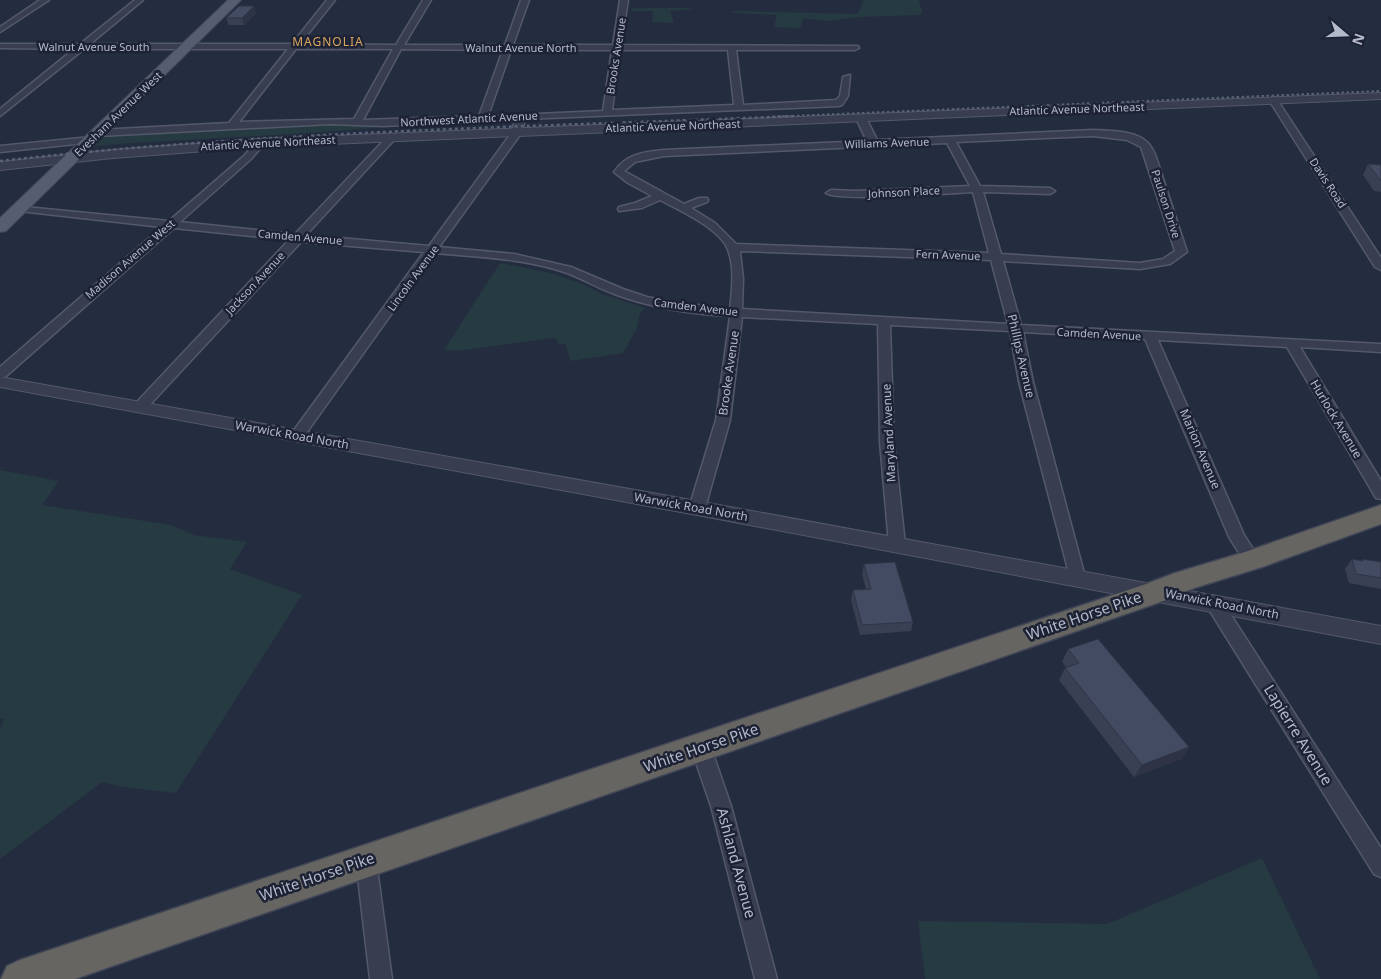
<svg xmlns="http://www.w3.org/2000/svg" width="1381" height="979" font-family="'Noto Sans',sans-serif">
	<style>
		.green { fill: #263a41 }
		.lines { fill: none; stroke-linecap: round; stroke-linejoin: round }
		.minor-casing { stroke: #53596a; stroke-width: 3 }
		.tertiary-casing { stroke: #53596a; stroke-width: 2 }
		.primary-casing { stroke: #414759; stroke-width: 2 }
		.trunk-casing { stroke: #404657; stroke-width: 3 }
		.minor { fill: #383e50; fill-rule: evenodd }
		.tertiary { fill: #383e50; fill-rule: evenodd }
		.primary { fill: #565d70; fill-rule: evenodd }
		.trunk { fill: #666562; fill-rule: evenodd }
		.rail-far1 { stroke: #5a6277; stroke-width: 2; stroke-dasharray: 2.5 2.5; stroke-linecap: butt }
		.rail { stroke: #5a6277; stroke-width: 2.5; stroke-dasharray: 3 3; stroke-linecap: butt }
		.wall { fill: #394054 }
		.shaded-wall { fill: #2e3445 }
		.building { fill: #424b62; stroke: #2e3445 }
		.labels { text-anchor: middle; stroke-width: 5; stroke-linejoin: round; paint-order: stroke }
		.far-street-label { font-size: 11px; fill: #b4baca; stroke: #1d2335 }
		.far-quarter-label { font-size: 12px; letter-spacing: 1px; fill: #d9a560; stroke: #1d2335 }
		.street-label { font-size: 12px; fill: #b4baca; stroke: #1d2335 }
		.near-street-label { font-size: 15px; fill: #b4baca; stroke: #1d2335 }
	</style>
	<rect width="100%" height="100%" fill="#242c40"/>
	<g class="green">
		<polygon points="864,0 919,0 922,12 920,15 860,17 827,21 803,18 801,28 774,27 777,15 735,13 731,11 858,14"/>
		<polygon points="632,8 688,8 694,9 670,11 674,23 652,22 653,11 631,11"/>
		<path d="M298,123L374,125L373,128C279,136 186,139 92,146L104,135Z"/>
		<polygon points="500,263 551,273 583,284 602,294 645,308 640,313 637,328 623,353 570,361 566,344 558,344 557,339 552,338 457,351 444,350"/>
		<polygon points="0,470 59,481 42,505 171,525 194,535 247,542 230,569 302,595 176,793 123,787 102,782 0,859 0,728 4,719 0,718"/>
		<polygon points="1262,858 1320,979 925,979 918,921 1107,924"/>
	</g>
	<g class="lines">
		<g class="minor-casing">
			<g id="minor">
				<polygon points="40,0 49,0 0,32 0,27"/>
				<path d="M135,0H143L90,44H292L327,0H335L300,44L396,45L423,0H431L404,45H505L521,0H529L513,45H613L620,0H628L621,45L858,46L859,48L855,50H736L743,105L836,100L840,96L843,77L850,75L848,96L842,105L839,106L525,119L522,132L439,247L514,254L571,267L623,289L647,297L673,302L730,309C732,290 735,268 728,250C721,229 679,210 660,200L642,208L619,211L618,209L619,207L635,203L652,196L628,183L614,172C626,154 644,152 664,150L867,141L856,118L861,115L866,118L877,140L1093,130C1109,131 1136,130 1148,143C1152,147 1154,152 1156,157L1187,252L1170,264L1140,269L1003,261L1021,325L1381,344V352L1300,347L1381,481V499L1376,498L1287,347L1158,340L1244,535L1260,560L1258,564L1252,566L1246,564L1229,537L1145,339L1023,332L1033,382L1085,577L1083,581L1077,583L1071,581L1019,382L1010,331L890,325L894,442L905,544L903,548L897,550L891,548L889,544L880,442L878,324L742,317L730,420L705,508L702,512L697,513L692,512L689,508L716,420L730,316C692,314 653,308 617,295C599,289 582,278 564,272C523,258 477,257 435,253L302,439H292L290,436L292,433L424,252L301,242L145,410H135L133,407L135,404L289,240L174,228L5,377L0,378V367L162,227L19,211L14,208L15,206L169,221L244,156L257,141L260,140L265,143L250,160L180,222L295,234L388,136L391,135L396,138L394,140L306,235L429,246L512,132L515,120L383,126L330,124L99,136L94,133L99,130L229,123L288,49H84L0,116V109L74,49L0,48V44H80ZM296,49H393L354,119L239,122ZM401,49L503,50L479,116L363,120ZM511,50H612L603,111L488,116ZM620,50H728L734,105L612,110ZM1093,136L1127,140L1141,147L1175,251L1163,259L1140,263L1001,254L983,192L1050,194L1055,191L1050,188L980,186L956,142ZM947,143L970,186L855,191L831,190L826,193C836,202 952,193 973,192L989,253L736,244L715,223L691,208L707,202L708,200L707,198H699L684,204L624,171L635,162L664,156ZM740,251L991,260L1008,324L742,309L743,279Z"/>
				<polygon points="1273,97 1276,98 1381,258 1381,270 1375,267 1269,100"/>
				<polygon points="91,137 94,138 94,142 0,152 0,146"/>
				<polygon points="1214,596 1220,598 1381,848 1381,877 1374,874 1208,608 1206,603 1208,598"/>
				<polygon points="701,740 708,742 711,748 731,806 777,979 755,979 711,806 691,748 694,742"/>
				<polygon points="366,851 373,854 376,861 392,979 370,979 356,861 359,854"/>
			</g>
		</g>
		<g class="tertiary-casing">
			<g id="tertiary">
				<polygon points="1381,93 1381,99 260,147 113,158 0,170 0,162 113,150 260,139"/>
				<polygon points="0,377 697,501 1381,626 1381,644 697,515 0,387"/>
			</g>
		</g>
		<g class="primary-casing">
			<polygon id="primary" points="228,0 241,0 6,231 0,232 0,218"/>
		</g>
		<g class="trunk-casing">
			<polygon id="trunk" points="1381,505 1381,524 1262,567 1194,588 1166,600 75,979 1,979 7,966 20,960 1146,584 1175,573 1245,552"/>
		</g>
		<use href="#minor" class="minor"/>
		<use href="#tertiary" class="tertiary"/>
		<use href="#primary" class="primary"/>
		<use href="#trunk" class="trunk"/>
		<polyline class="rail-far1" points="767,117 1381,91"/>
		<path class="rail" d="M0,161C264,131 531,127 796,116"/>
	</g>
	<g class="wall">
		<polygon points="256,13 244,25 229,25 226,18"/>
		<polygon points="1368,164 1381,165 1381,192 1374,191 1363,175"/>
		<polygon points="1352,559 1361,561 1363,559 1381,562 1381,589 1349,583 1345,569"/>
		<polygon points="864,564 913,622 911,631 860,635 851,600 853,590 866,589 862,574"/>
		<polygon points="1068,649 1189,747 1181,759 1134,777 1059,680 1065,668 1066,667 1062,662"/>
	</g>
	<g class="shaded-wall">
		<polygon points="254,6 256,13 244,25 242,18"/>
		<polygon points="1189,747 1181,759 1134,777 1142,765"/>
	</g>
	<g class="building">
		<polygon points="239,6 254,6 242,18 226,18"/>
		<polygon points="1368,164 1381,165 1381,180 1380,180"/>
		<polygon points="1352,559 1363,561 1363,559 1381,562 1381,578 1356,574"/>
		<polygon points="895,562 913,622 862,625 853,590 871,589 864,564"/>
		<polygon points="1098,639 1189,747 1142,765 1065,668 1079,663 1068,649"/>
	</g>
	<g class="labels">
		<g class="far-street-label">
			<text x="94" y="51">Walnut Avenue South</text>
			<text x="521" y="52">Walnut Avenue North</text>
			<text transform="translate(616 56) rotate(-81)" y="4">Brooks Avenue</text>
			<text transform="translate(1077 109) rotate(-2)" y="4">Atlantic Avenue Northeast</text>
			<text transform="translate(118 114) rotate(-44)" y="4">Evesham Avenue West</text>
			<text transform="translate(469 119) rotate(-3)" y="4">Northwest Atlantic Avenue</text>
			<text transform="translate(673 126) rotate(-2)" y="4">Atlantic Avenue Northeast</text>
			<text transform="translate(268 143) rotate(-3)" y="4">Atlantic Avenue Northeast</text>
			<text transform="translate(887 143) rotate(-2)" y="4">Williams Avenue</text>
			<text transform="translate(1328 183) rotate(57)" y="4">Davis Road</text>
			<text transform="translate(904 192) rotate(-3)" y="4">Johnson Place</text>
			<text transform="translate(1166 204) rotate(72)" y="4">Paulson Drive</text>
			<text transform="translate(300 237) rotate(5)" y="4">Camden Avenue</text>
			<text transform="translate(948 255) rotate(2)" y="4">Fern Avenue</text>
			<text transform="translate(130 259) rotate(-41)" y="4">Madison Avenue West</text>
			<text transform="translate(413 278) rotate(-54)" y="4">Lincoln Avenue</text>
			<text transform="translate(255 283) rotate(-47)" y="4">Jackson Avenue</text>
			<text transform="translate(696 307) rotate(7)" y="4">Camden Avenue</text>
			<text transform="translate(1099 334) rotate(3)" y="4">Camden Avenue</text>
		</g>
		<g class="far-quarter-label">
			<text x="328" y="46">MAGNOLIA</text>
		</g>
		<g class="street-label">
			<text transform="translate(1021 356) rotate(77)" y="4">Phillips Avenue</text>
			<text transform="translate(729 373) rotate(-82)" y="4">Brooke Avenue</text>
			<text transform="translate(1336 419) rotate(59)" y="4">Hurlock Avenue</text>
			<text transform="translate(889 433) rotate(-93)" y="4">Maryland Avenue</text>
			<text transform="translate(292 435) rotate(10)" y="4">Warwick Road North</text>
			<text transform="translate(1200 449) rotate(67)" y="4">Marion Avenue</text>
			<text transform="translate(691 507) rotate(10)" y="4">Warwick Road North</text>
			<text transform="translate(1222 604) rotate(11)" y="4">Warwick Road North</text>
		</g>
		<g class="near-street-label">
			<text transform="translate(1084 616) rotate(-19)" y="5">White Horse Pike</text>
			<text transform="translate(1298 735) rotate(58)" y="5">Lapierre Avenue</text>
			<text transform="translate(701 748) rotate(-19)" y="5">White Horse Pike</text>
			<text transform="translate(736 863) rotate(75)" y="5">Ashland Avenue</text>
			<text transform="translate(317 877) rotate(-19)" y="5">White Horse Pike</text>
		</g>
	</g>
	<g transform="translate(1346 35) rotate(109)" stroke="#1d2335" stroke-width="4" paint-order="stroke">
	<path d="M0-4L9 19L0 12L-9 19Z" fill="#b4baca"/>
	<text y="-8" font-size="14" font-weight="bold" text-anchor="middle" fill="#b4baca">N</text>
	</g>
</svg>
